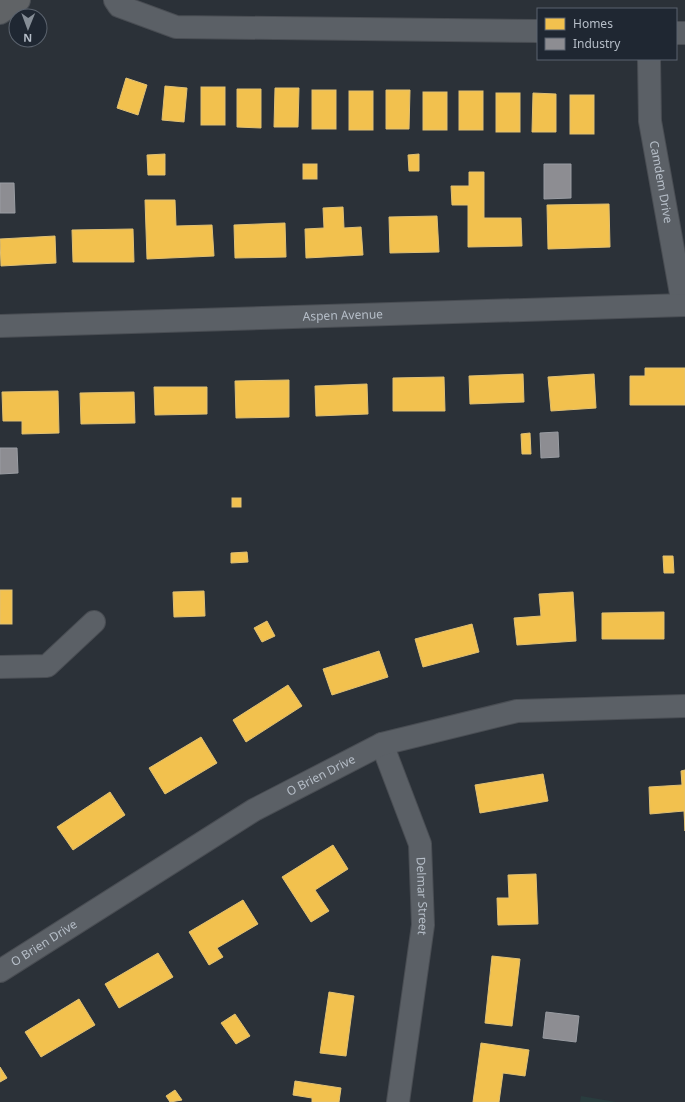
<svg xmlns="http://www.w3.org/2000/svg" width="685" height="1102" font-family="'Noto Sans',sans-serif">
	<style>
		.green { fill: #293c3e }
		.homes { fill: #f2c14e; stroke: #e0c073 }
		.industry { fill: #8d8d92; stroke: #999ca2 }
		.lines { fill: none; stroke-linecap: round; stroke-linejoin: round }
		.minor-casing { stroke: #494d53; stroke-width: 24 }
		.highway-casing { stroke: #484d53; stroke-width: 24 }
		.minor { stroke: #5b6066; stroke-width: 22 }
		.highway { stroke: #606366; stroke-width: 22 }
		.labels { text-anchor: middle; stroke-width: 4; stroke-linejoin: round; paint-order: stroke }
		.street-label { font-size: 12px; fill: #b6bec8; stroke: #1f2732 }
	</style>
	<rect width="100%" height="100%" fill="#2b3138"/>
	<polygon class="green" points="581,1096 616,1102 580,1102"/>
	<g class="homes">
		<polygon points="126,78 147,85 138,115 117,108"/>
		<polygon points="165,86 187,88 184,122 162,120"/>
		<rect x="201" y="87" width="24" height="38"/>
		<polygon points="275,88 299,88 298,127 274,127"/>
		<polygon points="237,89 261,89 261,128 237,127"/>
		<rect x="312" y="90" width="24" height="39"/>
		<polygon points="386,90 410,90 409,129 386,129"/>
		<rect x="349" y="91" width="24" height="39"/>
		<rect x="459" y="91" width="24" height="39"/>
		<rect x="423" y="92" width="24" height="38"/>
		<rect x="496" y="93" width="24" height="39"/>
		<polygon points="533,93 556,94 556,132 532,132"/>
		<rect x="570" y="95" width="24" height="39"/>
		<polygon points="165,154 165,175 148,175 147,155"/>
		<polygon points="419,154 419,171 409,171 408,155"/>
		<rect x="303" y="164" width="14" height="15"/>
		<polygon points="469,172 484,172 484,218 521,218 522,246 468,247 468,205 452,205 451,186 469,186"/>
		<polygon points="145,200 175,200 176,226 212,225 214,256 147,259"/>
		<polygon points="609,204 610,247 548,249 547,205"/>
		<polygon points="343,207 344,228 361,227 363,255 306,258 305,229 324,228 323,208"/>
		<polygon points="437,216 439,252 390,253 389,217"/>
		<polygon points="285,223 286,257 235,258 234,225"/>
		<polygon points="133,229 134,262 73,262 72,230"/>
		<polygon points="55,236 56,263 1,266 0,239"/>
		<polygon points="645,368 685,368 685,405 630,405 630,376 645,376"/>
		<polygon points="523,374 524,402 470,404 469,376"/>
		<polygon points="594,374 596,408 551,411 548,377"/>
		<polygon points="444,377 445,411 393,411 393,378"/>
		<polygon points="289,380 289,417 236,418 235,381"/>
		<polygon points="367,384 368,414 316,416 315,386"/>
		<polygon points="154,387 207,387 207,414 155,415"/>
		<polygon points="58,391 59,433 22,434 22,421 3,421 2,392"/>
		<polygon points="134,392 135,423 81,424 80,393"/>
		<polygon points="530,433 531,454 522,454 521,434"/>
		<rect x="232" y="498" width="9" height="9"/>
		<polygon points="247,552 248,562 231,563 231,553"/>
		<polygon points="663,556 673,556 674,573 664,573"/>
		<rect x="0" y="590" width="12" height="34"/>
		<polygon points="204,591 205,616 174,617 173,592"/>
		<polygon points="573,592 576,641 517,645 514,618 541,616 539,594"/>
		<polygon points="664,612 664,639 602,639 602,613"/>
		<polygon points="267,621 275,636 262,642 254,628"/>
		<polygon points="472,624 479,652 423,667 415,639"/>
		<polygon points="379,651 388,677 332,695 323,669"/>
		<polygon points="288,685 302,706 246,742 233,720"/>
		<polygon points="201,737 217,763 165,794 149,768"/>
		<polygon points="685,770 685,831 684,811 650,814 649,787 682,785 681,771"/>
		<polygon points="543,774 548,801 480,813 475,785"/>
		<polygon points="110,792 125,815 73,850 57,827"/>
		<polygon points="333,845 348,869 315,890 329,911 311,922 282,877"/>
		<polygon points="536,874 538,924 498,925 497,898 509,898 508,875"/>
		<polygon points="243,900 258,924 217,948 223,957 209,965 189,932"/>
		<polygon points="158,953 173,977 119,1008 105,984"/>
		<polygon points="492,956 520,959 512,1026 485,1023"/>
		<polygon points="329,992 354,996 346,1056 320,1053"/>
		<polygon points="79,999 95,1025 41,1057 25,1032"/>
		<polygon points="235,1014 250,1036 236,1044 221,1023"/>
		<polygon points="481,1043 529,1050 525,1076 503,1073 499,1102 473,1102"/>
		<polygon points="0,1067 7,1078 0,1082"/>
		<polygon points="295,1081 341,1088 339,1102 312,1102 312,1098 293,1095"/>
		<polygon points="175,1090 182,1100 170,1102 166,1096"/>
	</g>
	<g class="industry">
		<polygon points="544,164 571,164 571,198 544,199"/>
		<polygon points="0,183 14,183 15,213 0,213"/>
		<polygon points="558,432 559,457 541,458 540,433"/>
		<polygon points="0,448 17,448 18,473 0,474"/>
		<polygon points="546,1012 579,1016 576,1042 543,1038"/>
	</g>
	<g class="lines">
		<g class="minor-casing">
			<g id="minor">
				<polyline points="115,0 119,6 176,27 538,31"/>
				<polyline points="676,33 685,33"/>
				<path id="s1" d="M649,59L650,121L683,305"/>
				<path id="s2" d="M0,326L685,305"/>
				<polyline points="0,667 47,666 94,622"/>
				<path id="s3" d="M382,744L420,844L423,925L398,1102"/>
				<path id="s4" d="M0,971L254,810L382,744L517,711L685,706"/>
			</g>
		</g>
		<g class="highway-casing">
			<polyline id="highway" points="0,13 19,0"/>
		</g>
		<use href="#minor" class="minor"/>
		<use href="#highway" class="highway"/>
	</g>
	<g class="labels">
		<g class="street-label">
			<text dy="4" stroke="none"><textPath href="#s1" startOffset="124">Camdem Drive</textPath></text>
			<text dy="4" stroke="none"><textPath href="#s2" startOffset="343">Aspen Avenue</textPath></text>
			<text dy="4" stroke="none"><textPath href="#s4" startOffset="376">O Brien Drive</textPath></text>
			<text dy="4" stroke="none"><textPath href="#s3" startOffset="159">Delmar Street</textPath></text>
			<text dy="4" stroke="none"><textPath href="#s4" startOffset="52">O Brien Drive</textPath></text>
		</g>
	</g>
	<rect x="537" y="8" width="140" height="52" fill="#1f2732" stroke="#5b636e"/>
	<rect x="545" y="18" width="20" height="12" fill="#f2c14e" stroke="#5b636e"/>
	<text x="573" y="28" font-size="12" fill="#b6bec8">Homes</text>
	<rect x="545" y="38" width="20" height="12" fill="#8d8d92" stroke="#5b636e"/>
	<text x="573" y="48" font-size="12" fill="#b6bec8">Industry</text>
	<g transform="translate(28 28) rotate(181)"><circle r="19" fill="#1f2732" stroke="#5b636e"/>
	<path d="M0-3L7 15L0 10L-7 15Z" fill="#858d96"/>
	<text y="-6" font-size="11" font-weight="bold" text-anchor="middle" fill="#b6bec8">N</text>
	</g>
</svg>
